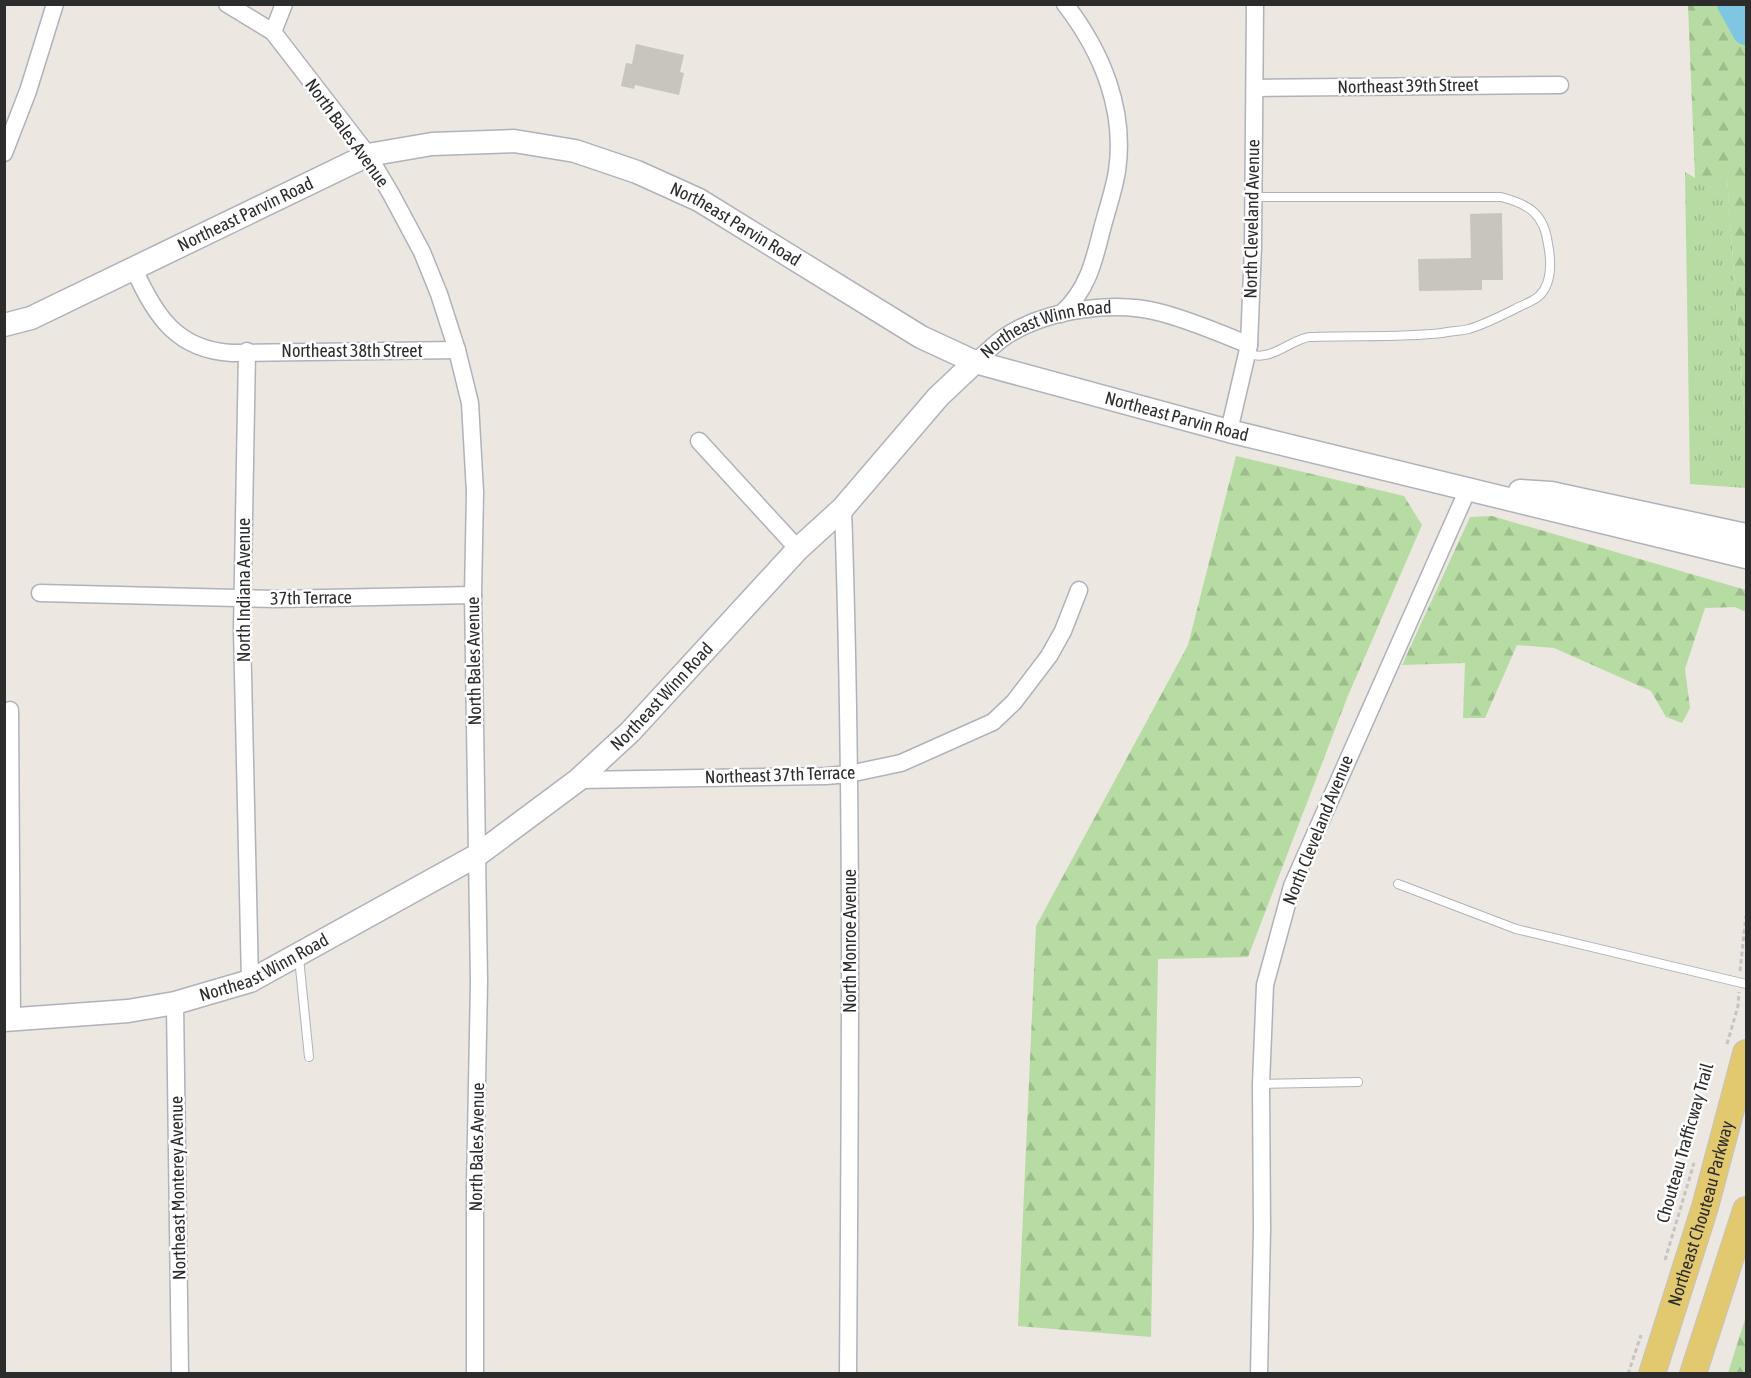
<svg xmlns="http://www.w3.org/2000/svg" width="1751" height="1378" font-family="'Asap Condensed',sans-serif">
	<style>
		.grass { fill: url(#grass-tufts) }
		.forest { fill: url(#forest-firs) }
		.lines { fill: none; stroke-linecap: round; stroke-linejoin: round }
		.river { stroke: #7fc6e2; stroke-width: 28 }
		.building { fill: #c8c5be }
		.lane-casing { stroke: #b0b2ba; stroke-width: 10 }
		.street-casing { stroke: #b0b2ba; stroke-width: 19 }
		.secondary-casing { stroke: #b0b2ba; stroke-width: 25 }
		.primary-casing { stroke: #c4c4c4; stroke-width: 28 }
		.path { stroke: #c4c4c4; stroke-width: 3; stroke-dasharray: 4.5 3; stroke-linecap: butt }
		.lane { stroke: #fff; stroke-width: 8 }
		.street { stroke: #fff; stroke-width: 16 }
		.secondary { stroke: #fff; stroke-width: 22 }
		.primary { stroke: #e2c86f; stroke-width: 26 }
		.labels { text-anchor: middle; stroke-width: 5; stroke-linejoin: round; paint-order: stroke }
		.street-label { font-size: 18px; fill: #2c2c2c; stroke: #fff }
	</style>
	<defs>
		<pattern id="grass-tufts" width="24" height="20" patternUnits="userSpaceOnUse" patternTransform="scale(1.5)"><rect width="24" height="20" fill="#b6dca3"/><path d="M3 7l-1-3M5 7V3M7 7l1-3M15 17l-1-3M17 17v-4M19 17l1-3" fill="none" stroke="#9dbd8c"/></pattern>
		<pattern id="forest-firs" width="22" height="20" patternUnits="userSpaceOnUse" patternTransform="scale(1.5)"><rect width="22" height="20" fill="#b6dca3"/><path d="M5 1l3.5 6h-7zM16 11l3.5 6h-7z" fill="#9dbd8c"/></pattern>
	</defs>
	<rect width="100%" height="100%" fill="#ece7e0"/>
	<polygon class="grass" points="1685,172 1695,178 1727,177 1746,436 1746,488 1690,484"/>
	<g class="forest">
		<polygon points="1688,5 1746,5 1746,436 1727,178 1695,178"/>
		<polygon points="1236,456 1404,496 1422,525 1347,698 1248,957 1158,959 1151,1337 1018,1326 1036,926 1188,645"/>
		<polygon points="1492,516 1746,590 1746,612 1735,607 1705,608 1685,669 1690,708 1682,723 1666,717 1651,691 1554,648 1517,645 1485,718 1463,718 1465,663 1402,665 1470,517"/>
		<polygon points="1746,1316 1746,1373 1728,1373"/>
	</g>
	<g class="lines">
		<polyline class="river" points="1731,4 1746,31"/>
	</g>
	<g class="building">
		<polygon points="636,44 684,55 680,72 684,73 679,95 635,85 634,89 621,86 626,63 632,64"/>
		<polygon points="1502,213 1503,280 1482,280 1482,290 1419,291 1418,259 1471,258 1470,214"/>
	</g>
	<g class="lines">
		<g class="lane-casing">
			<g id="lane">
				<path d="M1247,353C1270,364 1292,338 1310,337C1355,335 1398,338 1442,333C1451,331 1461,331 1469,329C1485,324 1501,316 1515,309C1522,305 1534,301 1539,296C1553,283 1551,260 1548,244C1544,213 1528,204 1501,197H1254"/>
				<polyline points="1398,884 1516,929 1746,984"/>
				<polyline points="299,958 309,1057"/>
				<polyline points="1261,1084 1358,1082"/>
			</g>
		</g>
		<g class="street-casing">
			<g id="street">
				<polyline points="227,4 273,32"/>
				<polyline points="284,4 273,32 368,155 391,194 422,252 439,294 457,350 470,403 475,492 473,595 479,982 475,1187 475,1374"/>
				<polyline points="1255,88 1560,85"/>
				<polyline points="4,153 28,91 55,4"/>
				<path d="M134,269C155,316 177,350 232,353L457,350"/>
				<path d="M1061,314C1087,291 1094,262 1102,229C1107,210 1114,190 1117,171C1126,110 1102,52 1065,4"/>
				<polyline points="247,351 242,630 250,981"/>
				<path id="s1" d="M975,362C985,354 995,343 1006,336C1047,309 1116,300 1162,313C1192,321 1220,333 1249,345"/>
				<polyline points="1229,431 1249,345 1253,247 1255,4"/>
				<polyline points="699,441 798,549"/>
				<path d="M843,508C853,797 850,1085 848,1374"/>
				<polyline points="40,593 275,599 473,595"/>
				<polyline points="10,710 12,1020"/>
				<polyline points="578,780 826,776 849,774 901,763 993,722 1014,702 1049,656 1063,631 1079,590"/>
				<polyline points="175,1003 180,1374"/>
				<polyline points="1259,1374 1262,1230 1261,1084 1265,985 1292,886 1468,489"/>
			</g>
		</g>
		<g class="secondary-casing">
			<g id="secondary">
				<path id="s2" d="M4,325L31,318L368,155L432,144L514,141L575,151L637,172L699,200L921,337L975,362L1229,431L1746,557"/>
				<polyline points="1520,491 1551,493 1746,535"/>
				<path id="s3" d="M4,1020L128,1011L175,1003L250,981L476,856L578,780L630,732L798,549L843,508L938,397L975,362"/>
			</g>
		</g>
		<g class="primary-casing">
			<g id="primary">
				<path id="s4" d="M1652,1374L1705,1207L1746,1053"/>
				<polyline points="1693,1374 1746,1210"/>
			</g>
		</g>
		<g class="path">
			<polyline points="1740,971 1746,916"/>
			<polyline points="1727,1044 1738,1006 1739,992"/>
			<polyline points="1665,1260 1694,1163"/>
			<polyline points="1628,1374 1641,1335"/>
		</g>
		<use href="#lane" class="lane"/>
		<use href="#street" class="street"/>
		<use href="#secondary" class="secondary"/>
		<use href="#primary" class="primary"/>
	</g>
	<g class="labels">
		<g class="street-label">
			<text transform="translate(1408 86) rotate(-1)" y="6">Northeast 39th Street</text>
			<text transform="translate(347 133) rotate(54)" y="6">North Bales Avenue</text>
			<text dy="6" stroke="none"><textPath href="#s2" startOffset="266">Northeast Parvin Road</textPath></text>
			<text transform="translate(1252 219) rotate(-89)" y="6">North Cleveland Avenue</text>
			<text dy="6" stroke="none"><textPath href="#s2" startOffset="788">Northeast Parvin Road</textPath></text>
			<text dy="6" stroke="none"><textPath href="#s1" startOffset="81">Northeast Winn Road</textPath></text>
			<text x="352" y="357">Northeast 38th Street</text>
			<text dy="6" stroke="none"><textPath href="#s2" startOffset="1274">Northeast Parvin Road</textPath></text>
			<text transform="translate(244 590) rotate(-90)" y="6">North Indiana Avenue</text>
			<text transform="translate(311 598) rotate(-1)" y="6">37th Terrace</text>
			<text transform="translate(474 661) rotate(-91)" y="6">North Bales Avenue</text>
			<text dy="6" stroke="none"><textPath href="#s3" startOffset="754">Northeast Winn Road</textPath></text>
			<text transform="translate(780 775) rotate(-2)" y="6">Northeast 37th Terrace</text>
			<text transform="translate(1318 830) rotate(-68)" y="6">North Cleveland Avenue</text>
			<text transform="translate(850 941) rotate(-90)" y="6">North Monroe Avenue</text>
			<text dy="6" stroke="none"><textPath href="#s3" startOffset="268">Northeast Winn Road</textPath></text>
			<text transform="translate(1685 1143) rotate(-74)" y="6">Chouteau Trafficway Trail</text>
			<text transform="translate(477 1147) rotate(-89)" y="6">North Bales Avenue</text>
			<text transform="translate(178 1188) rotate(-91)" y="6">Northeast Monterey Avenue</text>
			<text dy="6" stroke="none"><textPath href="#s4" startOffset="168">Northeast Chouteau Parkway</textPath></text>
		</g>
	</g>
	<rect width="1751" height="1378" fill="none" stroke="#2c2c2c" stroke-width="12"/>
</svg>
